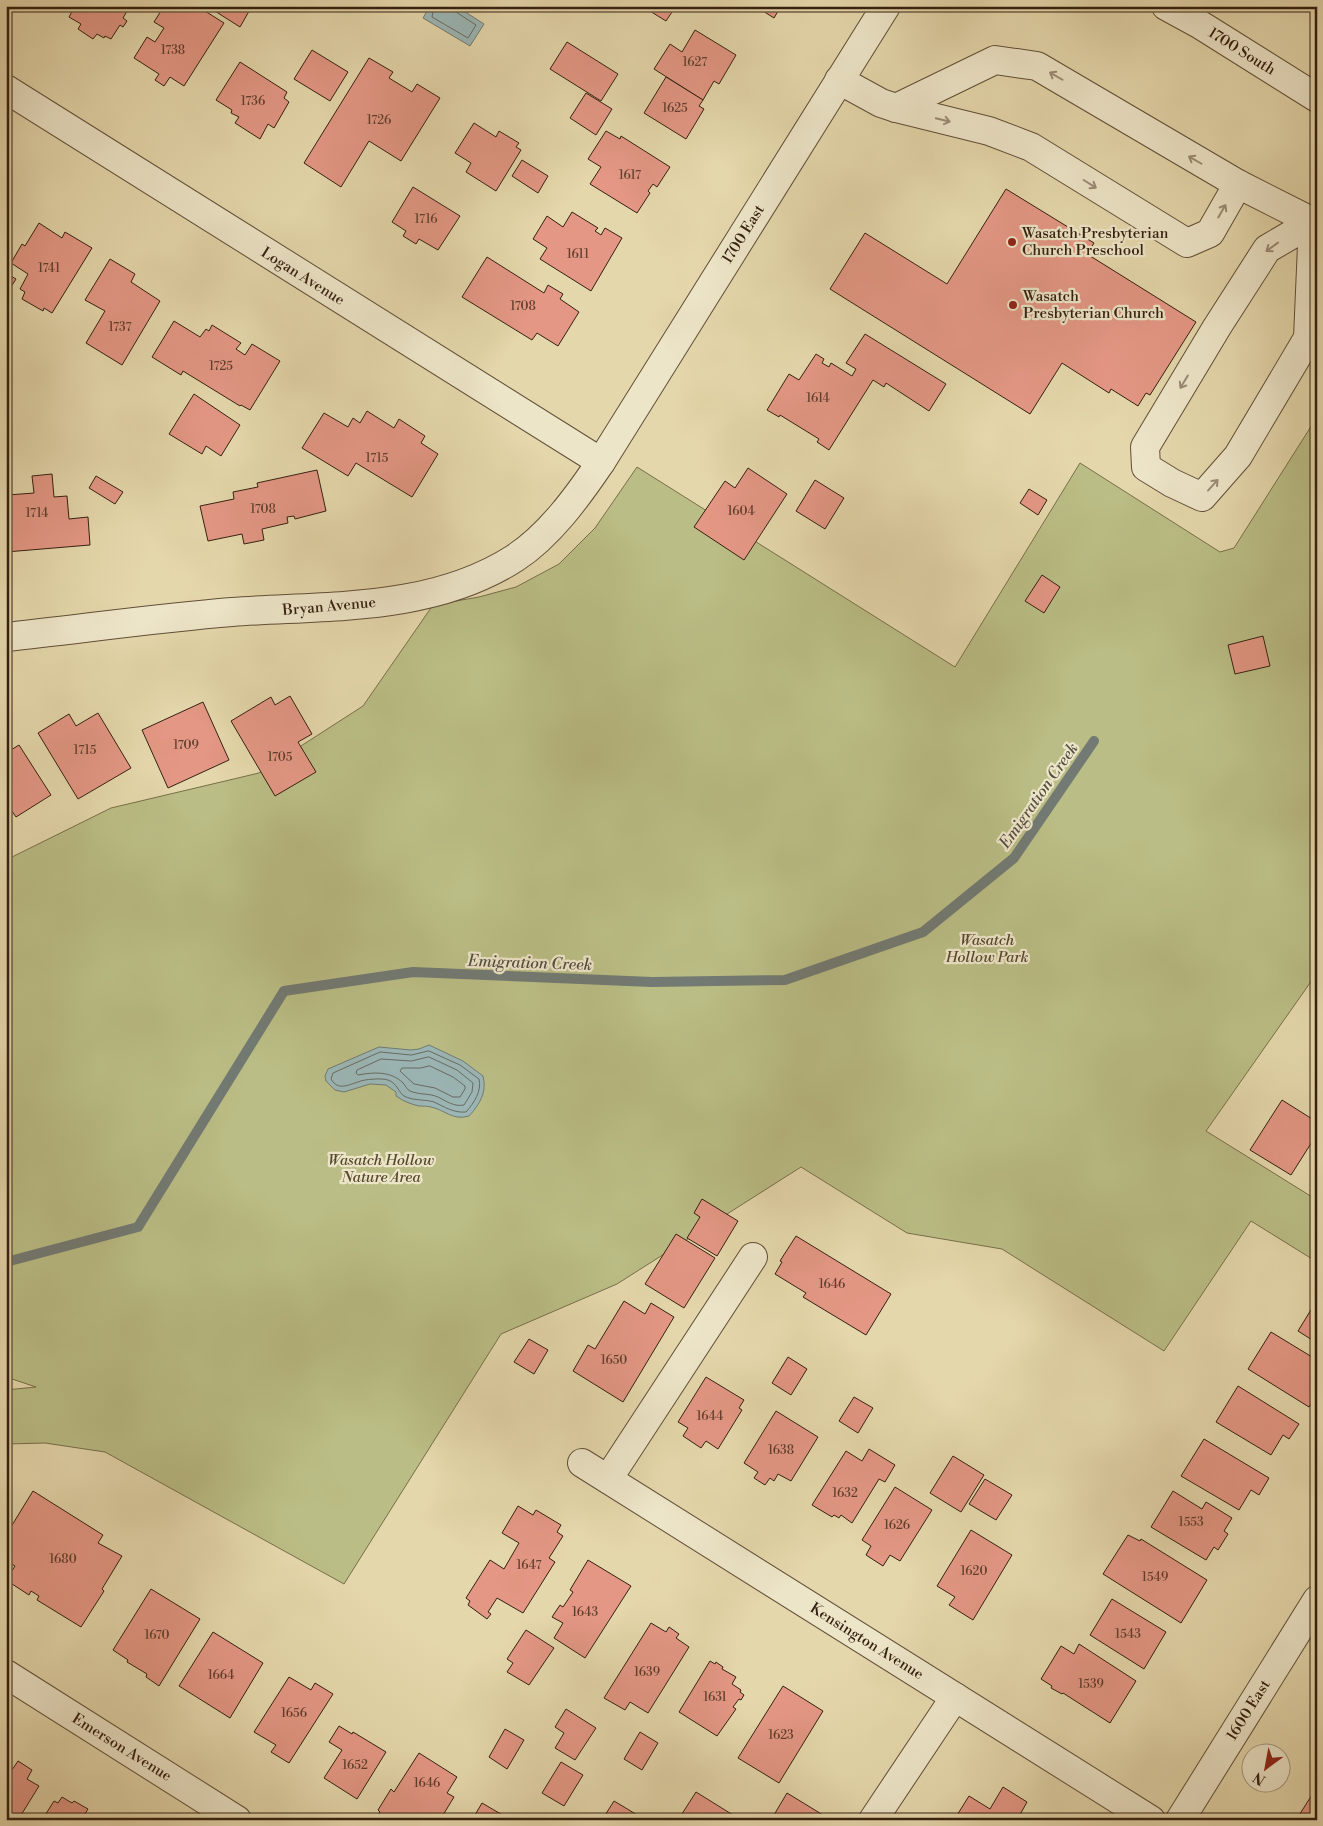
<svg xmlns="http://www.w3.org/2000/svg" width="1323" height="1826" font-family="'Libre Bodoni',serif">
	<style>
		.green { fill: #babd85; stroke: #786e4a }
		.water { fill: #9bb6b5; stroke: #727a73 }
		.lines { fill: none; stroke-linecap: round; stroke-linejoin: round }
		.shore { stroke: #686b62; stroke-width: 1 }
		.stream { stroke: #727a73; stroke-width: 10 }
		.building { fill: #e39784; stroke: #352010 }
		.minor-casing { stroke: #614e37; stroke-width: 30 }
		.minor { stroke: #ede5c8; stroke-width: 28 }
		.oneway { stroke: #9a8c75 }
		.poi-dot { fill: #8f2418; stroke: #ede5c8; stroke-width: 2 }
		.labels { text-anchor: middle; stroke-width: 4.5; stroke-linejoin: round; paint-order: stroke }
		.number-label { font-size: 12px; fill: #603e2d }
		.street-label { font-size: 15px; fill: #352010; stroke: #ede5c8 }
		.poi-label { font-size: 15px; fill: #352010; stroke: #ede5c8; text-anchor: start }
		.park-label { font-size: 15px; font-style: italic; fill: #56472d; stroke: #ede5c8 }
		.water-label { font-size: 16px; font-style: italic; fill: #544d42; stroke: #ede5c8 }
	</style>
	<rect width="100%" height="100%" fill="#e4d7ab"/>
	<filter id="stains"><feTurbulence type="fractalNoise" baseFrequency=".004" numOctaves="4"/><feColorMatrix values="0 0 0 0 .2 0 0 0 0 .09 0 0 0 0 .02 0 0 0 .5 -.17"/></filter>
	<radialGradient id="worn" r=".72"><stop offset=".6" stop-color="#630" stop-opacity="0"/><stop offset="1" stop-color="#630" stop-opacity=".3"/></radialGradient>
	<polygon class="green" points="1317,417 1317,973 1206,1131 1317,1200 1317,1262 1251,1221 1164,1351 1002,1249 907,1233 801,1167 617,1284 501,1334 344,1584 105,1452 45,1443 6,1444 6,1390 36,1387 6,1377 6,860 111,808 259,773 363,706 433,605 479,597 516,587 559,564 595,528 637,467 955,667 1080,463 1220,552 1234,548"/>
	<g class="water">
		<polygon points="430,6 456,6 484,24 470,46 423,18"/>
		<path d="M429,1045L463,1061L483,1076C487,1092 480,1104 469,1116C453,1121 445,1110 431,1107C427,1106 422,1106 419,1106C410,1104 403,1101 396,1096V1092L386,1085L370,1084L344,1092L335,1090L326,1081L325,1076L328,1069L379,1047L411,1050L419,1049Z"/>
	</g>
	<g class="lines">
		<g class="shore">
			<polyline points="434,6 432,17 468,38 476,25 456,12 454,6"/>
			<path d="M429,1051L460,1065L479,1079C482,1091 474,1103 466,1112C453,1113 445,1107 434,1102C424,1099 413,1101 404,1096C399,1093 397,1083 388,1080C382,1078 364,1079 358,1082C348,1085 338,1091 331,1079L333,1073L380,1052L411,1055Z"/>
			<path d="M429,1057L457,1070L473,1083L472,1092L464,1105C454,1107 446,1101 438,1097C429,1093 419,1095 410,1091C406,1089 406,1086 403,1083C391,1071 374,1072 358,1075L356,1073L357,1070L381,1059L411,1061Z"/>
			<polygon points="430,1066 453,1077 465,1086 465,1089 460,1097 453,1097 435,1088 414,1084 400,1071 402,1068 420,1068"/>
		</g>
		<polyline class="stream" points="6,1262 138,1227 284,991 413,972 652,982 785,980 923,932 1014,858 1094,741"/>
	</g>
	<g class="building">
		<polygon points="75,6 130,6 123,18 127,21 123,27 120,25 111,39 105,36 104,38 97,34 93,39 78,29 81,24 69,17"/>
		<polygon points="164,6 197,6 224,23 184,86 170,77 164,86 155,80 159,74 134,58 147,37 155,42 164,28 154,22"/>
		<polygon points="207,6 252,6 240,27"/>
		<polygon points="646,6 676,6 666,21 645,8"/>
		<polygon points="755,6 781,6 774,18"/>
		<polygon points="695,30 736,55 719,84 714,81 703,100 654,69 670,44 682,52"/>
		<polygon points="567,42 618,74 601,101 550,69"/>
		<polygon points="312,50 348,72 330,101 294,79"/>
		<polygon points="369,58 393,72 389,78 412,92 417,84 440,98 401,161 369,141 341,187 304,163"/>
		<polygon points="240,62 287,92 284,98 289,102 274,128 268,124 260,139 235,123 239,117 231,113 232,110 216,100"/>
		<polygon points="666,77 703,100 699,106 704,109 686,139 644,113"/>
		<polygon points="586,93 612,109 596,135 570,118"/>
		<polygon points="474,123 496,137 499,131 519,143 516,147 521,150 496,191 466,172 471,163 455,153"/>
		<polygon points="606,131 620,139 621,136 670,167 657,187 653,184 648,191 650,193 637,213 590,184 601,167 588,159"/>
		<polygon points="522,160 548,176 538,193 512,176"/>
		<polygon points="413,187 460,216 438,250 419,239 416,244 403,236 406,231 392,222"/>
		<polygon points="1006,189 1094,243 1087,254 1196,322 1150,395 1146,393 1138,406 1111,389 1109,393 1062,363 1030,414 830,289 865,233 947,284"/>
		<polygon points="572,212 598,228 595,231 601,235 605,228 622,238 591,291 540,259 547,248 533,239 547,216 563,227"/>
		<polygon points="39,223 62,238 65,232 92,248 52,313 44,308 43,311 22,299 25,292 20,289 28,274 11,263 22,244 25,246"/>
		<polygon points="487,257 544,293 548,285 563,294 560,299 579,312 558,346 537,333 532,340 462,297"/>
		<polygon points="110,259 135,274 131,282 160,301 122,365 86,343 105,311 85,300"/>
		<polygon points="6,273 16,279 6,295"/>
		<polygon points="174,321 200,337 206,329 209,331 212,325 241,343 236,349 245,355 252,344 280,361 250,410 241,405 240,406 183,371 181,375 152,357"/>
		<polygon points="865,334 946,384 929,411 886,383 884,387 873,380 829,450 817,442 819,439 780,415 779,417 767,410 789,374 799,380 816,354 824,359 822,363 829,367 831,363 852,376 856,369 846,363"/>
		<polygon points="194,394 240,425 221,456 206,446 202,454 169,434"/>
		<polygon points="367,411 394,428 399,419 425,436 421,443 438,454 412,497 356,463 348,476 302,448 324,413 348,427 353,418 360,423"/>
		<polygon points="748,468 787,494 744,560 694,527 725,481 735,488"/>
		<polygon points="317,470 326,511 295,519 294,516 287,517 288,523 262,529 264,540 244,544 242,534 208,541 200,506 234,499 233,492 258,487 257,483"/>
		<polygon points="52,474 54,497 67,496 69,519 88,517 90,545 6,552 6,508 9,508 8,495 34,493 32,476"/>
		<polygon points="96,476 123,492 115,504 89,488"/>
		<polygon points="815,480 844,498 825,529 796,511"/>
		<polygon points="1029,489 1047,500 1038,515 1020,503"/>
		<polygon points="1042,575 1060,587 1044,613 1025,601"/>
		<polygon points="1263,636 1270,666 1235,674 1228,645"/>
		<polygon points="290,696 312,734 298,742 316,772 275,796 231,721 271,697 275,705"/>
		<polygon points="203,702 229,760 168,788 142,730"/>
		<polygon points="98,713 131,768 78,799 38,733 69,714 76,726"/>
		<polygon points="19,745 51,795 16,817 9,807 6,809 6,753"/>
		<polygon points="1282,1100 1317,1122 1317,1134 1291,1175 1250,1150"/>
		<polygon points="702,1199 738,1221 717,1256 687,1238 700,1217 694,1213"/>
		<polygon points="676,1234 715,1258 684,1308 645,1284"/>
		<polygon points="796,1236 891,1294 866,1335 803,1297 806,1293 775,1274 782,1262 780,1261"/>
		<polygon points="1317,1300 1317,1343 1298,1331"/>
		<polygon points="624,1301 645,1314 651,1303 674,1317 623,1402 573,1371 588,1345 595,1349"/>
		<polygon points="1271,1332 1317,1360 1317,1395 1309,1407 1248,1369"/>
		<polygon points="529,1339 548,1350 534,1374 514,1362"/>
		<polygon points="788,1357 807,1369 791,1395 772,1383"/>
		<polygon points="706,1377 744,1400 739,1408 742,1410 718,1449 706,1441 701,1448 683,1436 688,1428 678,1422"/>
		<polygon points="1238,1386 1299,1424 1289,1439 1283,1435 1271,1455 1216,1422"/>
		<polygon points="854,1397 873,1408 858,1433 839,1421"/>
		<polygon points="776,1411 818,1437 791,1481 778,1474 774,1481 770,1478 765,1485 754,1478 758,1472 744,1463"/>
		<polygon points="1204,1439 1269,1478 1259,1495 1251,1490 1239,1510 1181,1476"/>
		<polygon points="869,1449 895,1465 885,1482 879,1479 852,1523 841,1515 839,1518 834,1515 832,1517 812,1505 846,1451 862,1461"/>
		<polygon points="953,1456 984,1475 961,1512 930,1493"/>
		<polygon points="985,1479 1012,1495 996,1520 969,1504"/>
		<polygon points="895,1487 932,1510 900,1561 890,1555 883,1566 866,1555 871,1546 862,1540"/>
		<polygon points="33,1491 103,1535 98,1543 122,1556 102,1589 104,1591 81,1627 37,1600 39,1596 31,1591 29,1595 6,1580 15,1566 6,1561 6,1535"/>
		<polygon points="1173,1491 1202,1509 1206,1502 1232,1518 1224,1531 1228,1534 1218,1550 1214,1547 1206,1560 1151,1527"/>
		<polygon points="518,1506 533,1515 536,1510 561,1525 557,1532 563,1536 549,1558 555,1562 523,1613 497,1598 488,1612 491,1614 487,1619 468,1605 470,1601 466,1598 490,1560 504,1569 519,1543 502,1533"/>
		<polygon points="971,1530 1012,1555 973,1620 949,1605 955,1597 937,1586"/>
		<polygon points="1128,1535 1140,1541 1141,1539 1207,1580 1181,1623 1103,1574"/>
		<polygon points="588,1560 631,1586 585,1658 554,1638 563,1623 552,1617 560,1605 563,1607 573,1592 570,1590"/>
		<polygon points="151,1589 200,1619 159,1686 146,1677 147,1674 127,1662 128,1660 113,1650"/>
		<polygon points="1112,1599 1166,1632 1144,1669 1090,1635"/>
		<polygon points="651,1623 666,1632 669,1627 679,1634 676,1638 689,1647 648,1713 630,1702 625,1710 604,1698"/>
		<polygon points="526,1630 554,1648 529,1685 507,1672 513,1663 507,1659"/>
		<polygon points="213,1632 263,1663 230,1718 179,1686"/>
		<polygon points="1079,1644 1136,1681 1110,1723 1063,1693 1062,1694 1051,1688 1052,1686 1041,1679 1061,1646 1074,1654"/>
		<polygon points="710,1661 715,1664 716,1662 723,1667 722,1669 736,1677 732,1684 741,1690 740,1692 744,1695 741,1700 739,1699 733,1707 736,1709 717,1736 679,1712"/>
		<polygon points="289,1677 311,1690 315,1683 333,1694 289,1763 271,1752 276,1745 254,1732"/>
		<polygon points="783,1686 823,1711 779,1783 738,1758"/>
		<polygon points="566,1709 596,1728 575,1760 555,1748 564,1733 555,1727"/>
		<polygon points="339,1726 352,1734 353,1732 386,1752 357,1799 324,1778 342,1750 329,1742"/>
		<polygon points="505,1729 524,1740 507,1769 489,1757"/>
		<polygon points="640,1732 658,1743 642,1770 624,1759"/>
		<polygon points="419,1753 457,1777 447,1793 454,1797 440,1820 385,1820 378,1815 380,1812 378,1810 391,1789 394,1792"/>
		<polygon points="18,1761 32,1770 27,1779 39,1786 18,1820 6,1820 6,1767 12,1770"/>
		<polygon points="561,1762 583,1775 564,1806 542,1793"/>
		<polygon points="1003,1787 1027,1802 1017,1820 954,1820 969,1796 990,1809"/>
		<polygon points="1317,1787 1317,1820 1296,1820"/>
		<polygon points="696,1792 733,1815 730,1820 678,1820"/>
		<polygon points="787,1793 823,1815 820,1820 771,1820"/>
		<polygon points="62,1797 72,1803 74,1801 88,1809 82,1819 84,1820 42,1820 54,1801 58,1803"/>
		<polygon points="614,1801 639,1816 637,1820 602,1820"/>
		<polygon points="482,1803 511,1820 472,1820"/>
	</g>
	<g class="lines">
		<g class="minor-casing">
			<g id="minor">
				<polyline points="1166,6 1199,24 1317,98"/>
				<polyline points="839,80 881,103 896,108 989,131 1031,147 1187,243 1210,233 1238,184"/>
				<polyline points="6,89 601,462"/>
				<polyline points="896,108 995,60 1037,66 1238,184 1313,222"/>
				<polyline points="1313,222 1308,338 1238,456 1202,497 1172,483 1146,467 1145,447 1217,327 1267,249 1313,222 1317,218"/>
				<path d="M6,637C81,629 157,618 232,612C328,605 431,612 515,558C550,535 578,496 601,462L886,6"/>
				<polyline points="582,1463 1151,1820"/>
				<polyline points="608,1479 753,1257"/>
				<polyline points="6,1674 237,1820"/>
				<polyline points="873,1820 955,1697"/>
				<polyline points="1180,1820 1317,1600"/>
			</g>
		</g>
		<use href="#minor" class="minor"/>
	</g>
	<defs><path id="oneway-shaft" d="M-6 0H5M1.5-3L5.5 0L1.5 3" fill="none" stroke-width="1.6" stroke-linecap="round" stroke-linejoin="round" transform="scale(1.25)"/></defs>
	<g class="oneway">
		<use href="#oneway-shaft" transform="translate(1056 76) rotate(-150)"/>
		<use href="#oneway-shaft" transform="translate(943 120) rotate(14)"/>
		<use href="#oneway-shaft" transform="translate(1195 160) rotate(-150)"/>
		<use href="#oneway-shaft" transform="translate(1090 184) rotate(32)"/>
		<use href="#oneway-shaft" transform="translate(1222 211) rotate(-60)"/>
		<use href="#oneway-shaft" transform="translate(1272 247) rotate(144)"/>
		<use href="#oneway-shaft" transform="translate(1184 382) rotate(121)"/>
		<use href="#oneway-shaft" transform="translate(1213 485) rotate(-48)"/>
	</g>
	<g class="poi-dot">
		<circle cx="1012" cy="242" r="5"/>
		<circle cx="1013" cy="305" r="5"/>
	</g>
	<g class="labels">
		<g class="number-label">
			<text x="173" y="54">1738</text>
			<text x="695" y="66">1627</text>
			<text x="253" y="105">1736</text>
			<text x="675" y="112">1625</text>
			<text x="379" y="124">1726</text>
			<text x="630" y="179">1617</text>
			<text x="426" y="223">1716</text>
			<text x="578" y="258">1611</text>
			<text x="49" y="272">1741</text>
			<text x="523" y="310">1708</text>
			<text x="120" y="331">1737</text>
			<text x="221" y="370">1725</text>
			<text x="818" y="402">1614</text>
			<text x="377" y="462">1715</text>
			<text x="263" y="513">1708</text>
			<text x="741" y="515">1604</text>
			<text x="37" y="517">1714</text>
			<text x="186" y="749">1709</text>
			<text x="85" y="754">1715</text>
			<text x="280" y="761">1705</text>
			<text x="832" y="1288">1646</text>
			<text x="614" y="1364">1650</text>
			<text x="710" y="1420">1644</text>
			<text x="781" y="1454">1638</text>
			<text x="845" y="1497">1632</text>
			<text x="1191" y="1526">1553</text>
			<text x="897" y="1529">1626</text>
			<text x="63" y="1563">1680</text>
			<text x="529" y="1569">1647</text>
			<text x="974" y="1575">1620</text>
			<text x="1155" y="1581">1549</text>
			<text x="585" y="1616">1643</text>
			<text x="1128" y="1638">1543</text>
			<text x="157" y="1639">1670</text>
			<text x="647" y="1676">1639</text>
			<text x="221" y="1679">1664</text>
			<text x="1091" y="1688">1539</text>
			<text x="715" y="1701">1631</text>
			<text x="294" y="1717">1656</text>
			<text x="781" y="1739">1623</text>
			<text x="355" y="1769">1652</text>
			<text x="427" y="1787">1646</text>
		</g>
		<g class="street-label">
			<text transform="translate(1242 51) rotate(32)" y="5">1700 South</text>
			<text transform="translate(743 234) rotate(-58)" y="5">1700 East</text>
			<text transform="translate(303 276) rotate(32)" y="5">Logan Avenue</text>
			<text transform="translate(329 606) rotate(-5)" y="5">Bryan Avenue</text>
			<text transform="translate(867 1641) rotate(32)" y="5">Kensington Avenue</text>
			<text transform="translate(1248 1710) rotate(-58)" y="5">1600 East</text>
			<text transform="translate(122 1747) rotate(32)" y="5">Emerson Avenue</text>
		</g>
		<g class="poi-label">
			<text x="1022" y="238">Wasatch Presbyterian<tspan x="1022" dy="17">Church Preschool</tspan></text>
			<text x="1023" y="301">Wasatch<tspan x="1023" dy="17">Presbyterian Church</tspan></text>
		</g>
		<g class="park-label">
			<text x="987" y="945">Wasatch<tspan x="987" dy="17">Hollow Park</tspan></text>
			<text x="381" y="1165">Wasatch Hollow<tspan x="381" dy="17">Nature Area</tspan></text>
		</g>
		<g class="water-label">
			<text transform="translate(1038 795) rotate(-55)" y="6">Emigration Creek</text>
			<text transform="translate(530 962) rotate(2)" y="6">Emigration Creek</text>
		</g>
	</g>
	<rect width="1323" height="1826" fill="none" stroke="#e4d7ab" stroke-width="25"/>
	<rect x="8" y="8" width="1308" height="1811" fill="none" stroke="#352010" stroke-width="2.5"/>
	<rect x="12" y="12" width="1298" height="1801" fill="none" stroke="#352010"/>
	<g transform="translate(1266 1768) rotate(212)"><circle r="24" fill="#ede5c8" stroke="#a3967e"/>
	<path d="M0-4L9 19L0 12L-9 19Z" fill="#8f2418"/>
	<text y="-8" font-size="14" font-weight="bold" text-anchor="middle" fill="#352010">N</text>
	</g>
	<rect width="100%" height="100%" filter="url(#stains)"/>
	<rect width="100%" height="100%" fill="url(#worn)"/>
</svg>
